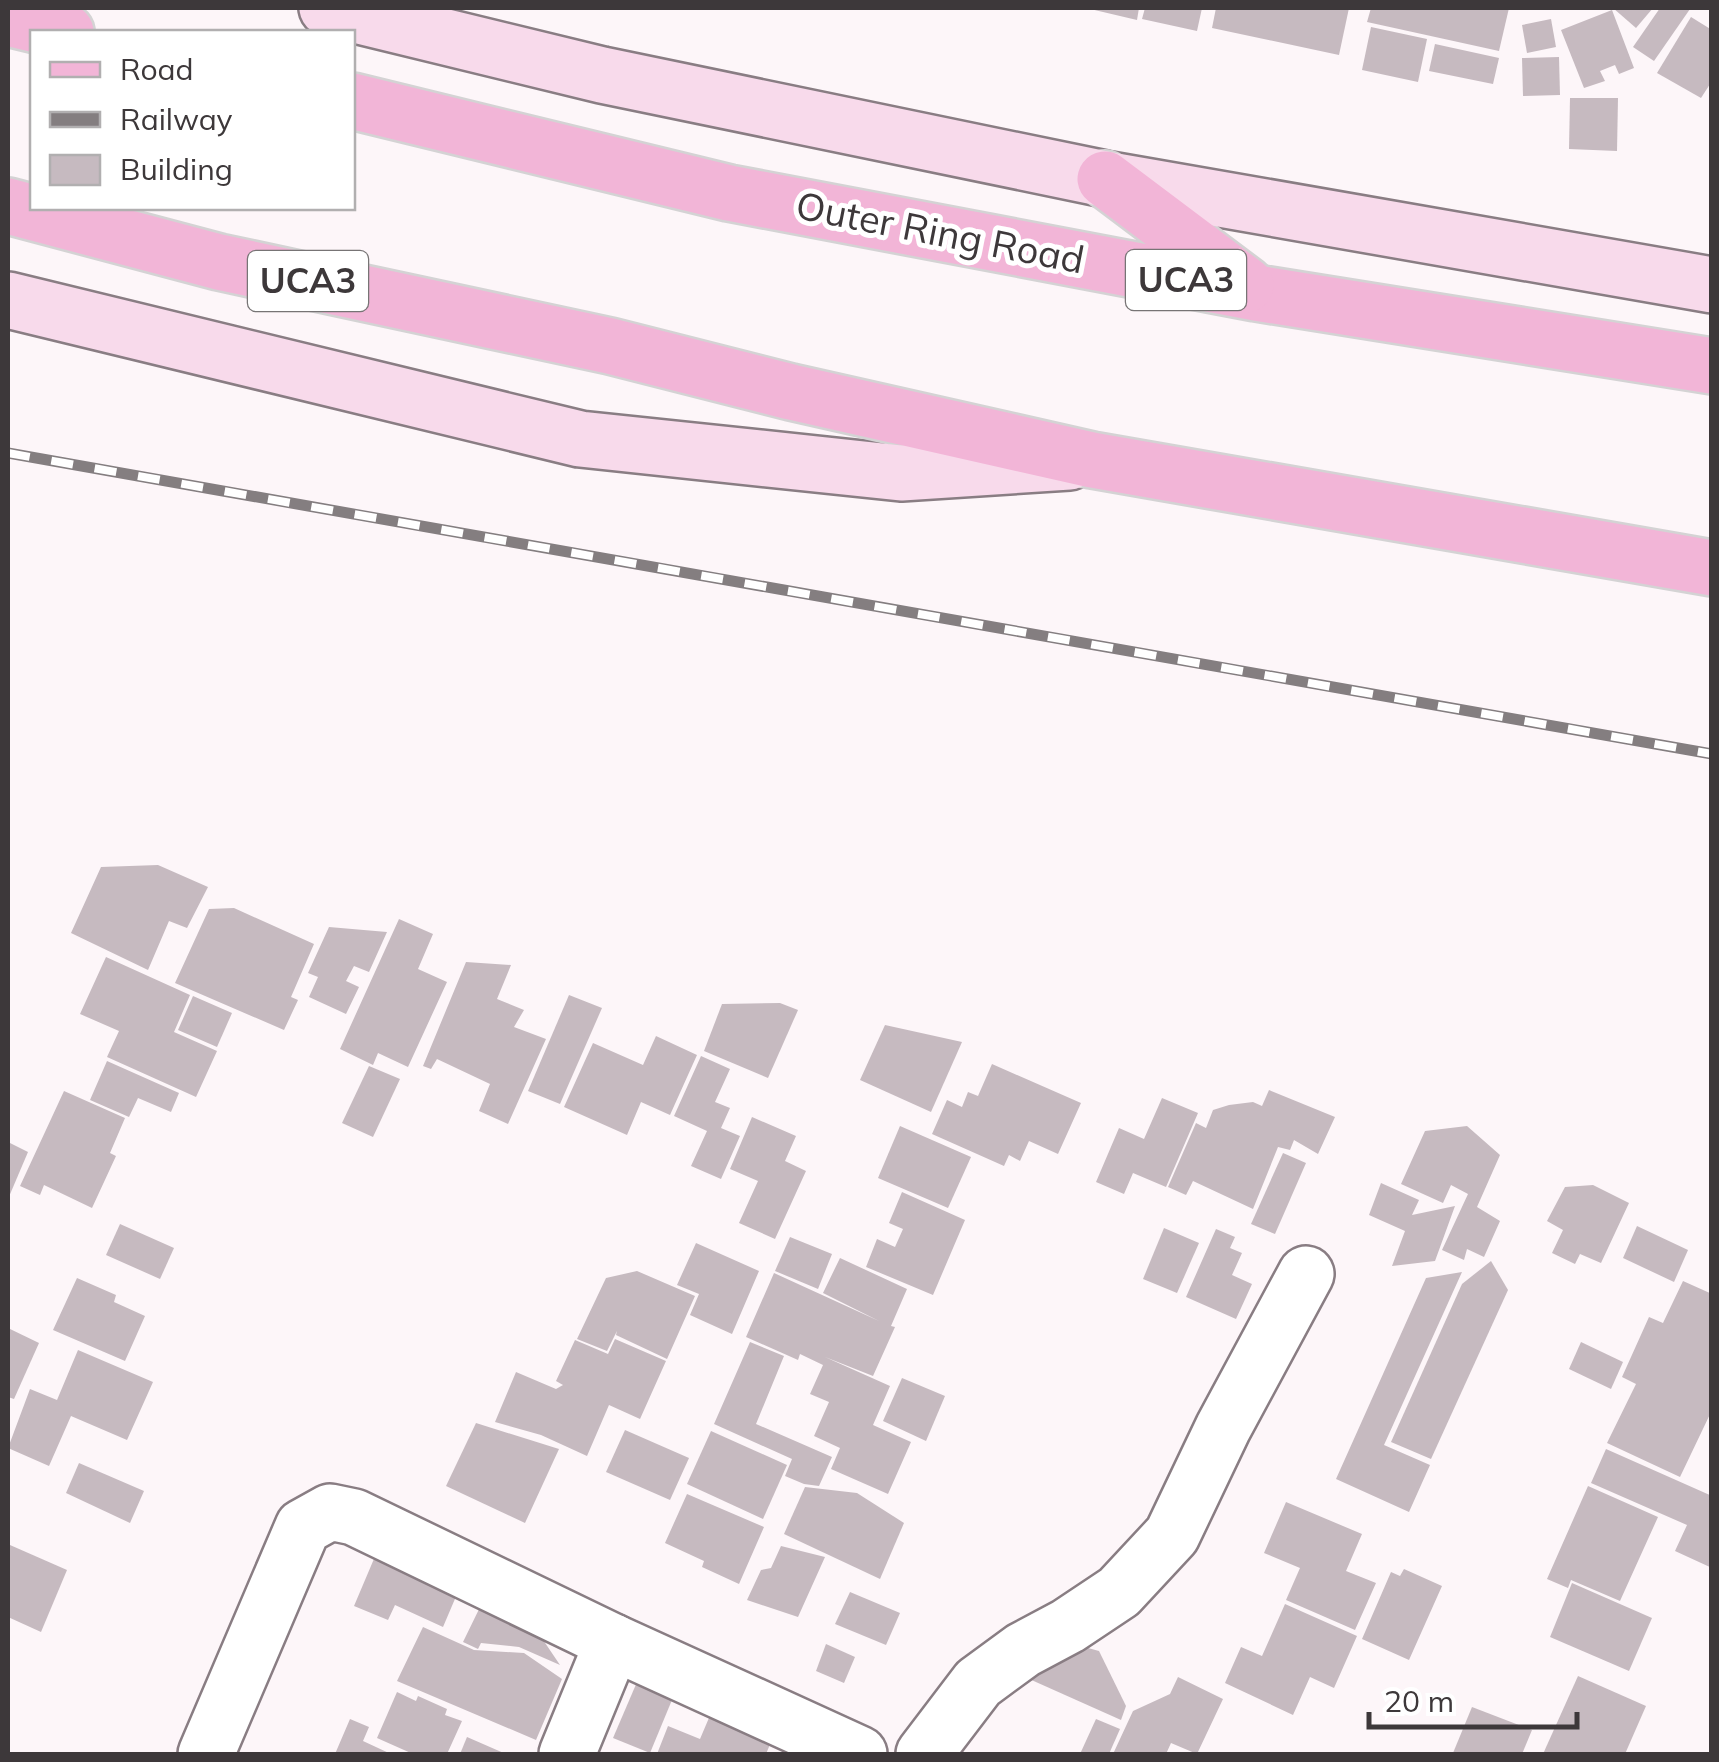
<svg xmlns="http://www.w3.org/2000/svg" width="1719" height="1762" font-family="Mulish,sans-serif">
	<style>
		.building { fill: #c6bac0 }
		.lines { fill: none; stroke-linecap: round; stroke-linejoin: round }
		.minor-casing { stroke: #897d83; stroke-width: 60 }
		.secondary-casing { stroke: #897d83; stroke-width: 60 }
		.primary-casing { stroke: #d4d3d4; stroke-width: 60 }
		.minor { stroke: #fff; stroke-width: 55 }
		.secondary { stroke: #f8daeb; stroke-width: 55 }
		.primary { stroke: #f2b5d7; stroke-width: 55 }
		.rail-casing { stroke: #847e80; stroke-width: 11 }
		.rail { stroke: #fff; stroke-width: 8; stroke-dasharray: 22; stroke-linecap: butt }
		.labels { text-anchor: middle; stroke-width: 10; stroke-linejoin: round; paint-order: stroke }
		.shield { fill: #fff; stroke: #777475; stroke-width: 2.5 }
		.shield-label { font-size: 35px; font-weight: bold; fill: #3d383a }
		.street-label { font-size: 38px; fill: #3d383a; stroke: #fff }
	</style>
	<rect width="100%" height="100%" fill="#fdf6f9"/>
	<g class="building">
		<polygon points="1086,8 1139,8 1137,20"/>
		<polygon points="1145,8 1202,8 1197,31 1142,19"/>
		<polygon points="1216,8 1349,8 1339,55 1212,28"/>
		<polygon points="1371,8 1509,8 1499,51 1367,22"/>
		<polygon points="1613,8 1653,8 1636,28"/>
		<polygon points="1660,8 1690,9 1654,61 1633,47"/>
		<polygon points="1612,10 1634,68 1619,74 1615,65 1600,71 1605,81 1584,88 1561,30"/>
		<polygon points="1691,17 1712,30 1712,81 1701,98 1657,73"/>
		<polygon points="1551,19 1556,47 1527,53 1522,25"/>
		<polygon points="1371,27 1427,39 1418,82 1362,70"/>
		<polygon points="1435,44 1499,58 1493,84 1429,71"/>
		<polygon points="1559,57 1560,95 1523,96 1522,58"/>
		<polygon points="1570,98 1618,98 1617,151 1569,149"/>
		<polygon points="158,865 208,887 187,928 169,921 148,970 71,933 101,867"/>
		<polygon points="234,908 314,944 291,997 298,1000 284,1030 175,983 209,909"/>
		<polygon points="399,919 433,934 418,969 447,982 408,1067 378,1053 373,1065 340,1049"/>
		<polygon points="329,927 387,932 369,972 354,966 346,981 359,987 346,1014 309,997 318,977 308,973"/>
		<polygon points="106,957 190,995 174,1032 217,1051 196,1097 107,1057 119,1031 80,1014"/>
		<polygon points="466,962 511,965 497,999 524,1010 514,1027 546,1039 508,1124 479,1111 490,1084 437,1059 431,1069 423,1066"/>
		<polygon points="569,995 602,1008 560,1104 528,1091"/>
		<polygon points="193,996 232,1013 217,1047 178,1030"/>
		<polygon points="780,1003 798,1010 768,1078 704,1051 722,1004"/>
		<polygon points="885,1025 962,1042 931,1112 860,1080"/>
		<polygon points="656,1036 697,1055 670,1115 641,1102 627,1135 564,1107 593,1043 643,1065"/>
		<polygon points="701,1056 730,1069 715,1102 730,1108 721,1128 740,1136 721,1179 691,1166 707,1131 674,1116"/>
		<polygon points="107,1061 179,1093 171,1112 138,1098 129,1117 90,1100"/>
		<polygon points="992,1064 1081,1103 1058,1154 1029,1141 1020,1161 1009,1155 1004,1166 932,1134 947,1100 962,1107 968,1092 978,1096"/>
		<polygon points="369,1066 400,1079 373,1137 342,1123"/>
		<polygon points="1269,1090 1335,1117 1318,1154 1294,1140 1290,1150 1278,1147 1253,1209 1193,1181 1186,1195 1168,1187 1196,1123 1206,1128 1213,1110 1229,1105 1253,1102 1262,1106"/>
		<polygon points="64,1091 125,1118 110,1153 116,1156 92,1208 44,1185 40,1195 20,1186"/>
		<polygon points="1162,1098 1198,1113 1166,1187 1133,1173 1124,1194 1096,1182 1119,1128 1144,1139"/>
		<polygon points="752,1117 796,1136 785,1161 806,1171 775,1239 739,1223 758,1181 730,1169"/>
		<polygon points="900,1126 971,1157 948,1208 878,1178"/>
		<polygon points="1467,1126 1500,1155 1477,1207 1500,1221 1484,1257 1467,1249 1464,1260 1442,1250 1468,1194 1451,1185 1443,1203 1401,1184 1425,1131"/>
		<polygon points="8,1142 28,1152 8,1199"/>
		<polygon points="1283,1153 1306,1163 1275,1234 1251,1224"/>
		<polygon points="1381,1183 1419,1200 1412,1215 1455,1206 1435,1261 1392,1266 1405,1231 1369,1215"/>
		<polygon points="1593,1185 1629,1203 1601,1263 1580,1254 1575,1264 1552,1253 1563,1230 1547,1221 1565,1187"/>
		<polygon points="902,1192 965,1220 933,1295 866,1267 877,1239 895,1247 903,1229 889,1223"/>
		<polygon points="120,1224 174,1248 160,1279 106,1255"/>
		<polygon points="1637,1226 1688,1250 1674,1282 1623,1258"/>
		<polygon points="1164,1228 1199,1243 1177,1293 1143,1279"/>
		<polygon points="1216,1229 1235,1237 1230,1248 1242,1253 1232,1275 1252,1284 1236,1319 1186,1297"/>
		<polygon points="790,1237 832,1254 818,1289 775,1271"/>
		<polygon points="696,1243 759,1271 732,1334 690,1315 699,1294 677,1285"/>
		<polygon points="840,1258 907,1289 891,1326 895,1327 873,1376 825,1357 890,1386 873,1425 911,1442 888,1494 831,1469 840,1448 814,1436 829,1402 810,1394 823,1365 800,1354 798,1360 746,1337 774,1273 879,1321 823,1293"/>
		<polygon points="1491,1261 1508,1290 1431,1459 1391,1442 1462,1284"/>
		<polygon points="637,1271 695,1296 667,1359 616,1335 617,1331 607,1351 577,1339 606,1278"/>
		<polygon points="1462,1272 1384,1445 1430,1465 1409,1512 1336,1479 1426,1278"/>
		<polygon points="77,1278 116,1295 114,1302 145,1316 125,1361 53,1330"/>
		<polygon points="1683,1281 1712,1294 1712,1410 1680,1477 1607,1443 1636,1384 1622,1377 1649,1317 1663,1323"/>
		<polygon points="8,1328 39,1343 14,1399 8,1397"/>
		<polygon points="615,1339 666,1361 640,1419 609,1405 587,1456 541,1435 495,1422 516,1372 556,1389 563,1385 556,1381 575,1340 608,1354"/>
		<polygon points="750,1342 784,1356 756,1424 832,1457 819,1486 804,1484 785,1476 792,1459 714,1424"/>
		<polygon points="1581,1342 1623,1362 1611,1389 1569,1369"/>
		<polygon points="78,1350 153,1382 127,1440 71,1416 49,1466 8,1448 30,1389 57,1400"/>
		<polygon points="902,1378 945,1396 926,1441 883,1421"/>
		<polygon points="476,1423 559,1449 525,1523 446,1486"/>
		<polygon points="625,1430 689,1458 670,1500 606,1472"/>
		<polygon points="711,1431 787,1465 763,1519 687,1484"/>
		<polygon points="1606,1449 1712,1496 1712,1568 1675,1551 1687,1525 1591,1483"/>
		<polygon points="79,1463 144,1491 130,1523 66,1493"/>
		<polygon points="1588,1486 1658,1517 1620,1601 1571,1580 1568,1588 1547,1579"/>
		<polygon points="805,1487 857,1493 904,1523 880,1579 784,1534"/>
		<polygon points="687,1494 764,1527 739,1584 702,1567 704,1561 665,1543"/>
		<polygon points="1286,1502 1362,1534 1346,1571 1376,1583 1355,1630 1286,1600 1300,1568 1264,1553"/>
		<polygon points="10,1545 67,1570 41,1632 8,1617 8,1551"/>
		<polygon points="781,1546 825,1557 798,1617 747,1600 761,1570 771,1568"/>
		<polygon points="379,1547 466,1573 443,1627 395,1605 388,1620 354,1606"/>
		<polygon points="1404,1569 1442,1586 1409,1660 1362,1639 1391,1572 1400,1576"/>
		<polygon points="1572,1583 1652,1618 1629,1671 1550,1637"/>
		<polygon points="850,1592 900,1613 886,1645 835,1624"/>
		<polygon points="483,1601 531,1622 560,1665 519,1647 481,1643 478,1649 463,1642"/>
		<polygon points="1285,1604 1357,1636 1334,1688 1310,1677 1293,1715 1225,1683 1241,1647 1262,1656"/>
		<polygon points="423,1627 474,1650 524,1653 562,1679 536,1740 397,1681"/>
		<polygon points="1055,1639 1099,1651 1126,1706 1121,1720 1018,1674"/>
		<polygon points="826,1644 855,1657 844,1683 816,1671"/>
		<polygon points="643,1668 679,1683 650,1753 613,1738"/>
		<polygon points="1578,1676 1646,1706 1625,1754 1543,1754"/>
		<polygon points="1178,1677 1223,1699 1197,1754 1171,1743 1166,1754 1113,1754 1133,1711 1170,1694"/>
		<polygon points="397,1692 416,1701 418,1696 447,1709 445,1715 462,1721 447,1754 413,1754 377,1738"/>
		<polygon points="717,1699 778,1725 766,1754 657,1754 668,1726 700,1739"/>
		<polygon points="1472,1707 1532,1730 1522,1754 1453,1753"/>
		<polygon points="350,1719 369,1727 363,1741 391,1754 335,1754"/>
		<polygon points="1096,1719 1120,1729 1109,1754 1080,1754"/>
		<polygon points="467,1737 506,1754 460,1754"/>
	</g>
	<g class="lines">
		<g class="minor-casing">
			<g id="minor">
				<polyline points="206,1754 303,1527 330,1512 354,1517 613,1642 859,1754"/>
				<polyline points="567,1754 613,1642"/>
				<polyline points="924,1754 978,1683 1023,1650 1068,1626 1119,1592 1172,1535 1223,1428 1306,1274"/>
			</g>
		</g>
		<g class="secondary-casing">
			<g id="secondary">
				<polyline points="327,8 602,75 1105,179 1712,285"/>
				<polyline points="8,300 580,439 901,473 1069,462"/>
			</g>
		</g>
		<g class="primary-casing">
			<g id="primary">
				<polyline points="8,18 66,32"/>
				<polyline points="352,101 729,193 1256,293 1712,366"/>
				<polyline points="1105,179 1246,285"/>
				<polyline points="8,206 219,262 610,346 791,392 1092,460 1712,568"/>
			</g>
		</g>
		<use href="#minor" class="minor"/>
		<use href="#secondary" class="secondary"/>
		<use href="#primary" class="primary"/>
		<g class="rail-casing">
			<polyline id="rail" points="8,453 1712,754"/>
		</g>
		<use href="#rail" class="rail"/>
	</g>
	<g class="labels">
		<g class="shield">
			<rect x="1126" y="250" width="120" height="60" rx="8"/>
			<rect x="248" y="251" width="120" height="60" rx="8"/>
		</g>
		<g class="shield-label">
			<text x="1186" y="292">UCA3</text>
			<text x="308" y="293">UCA3</text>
		</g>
		<g class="street-label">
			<text transform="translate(940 233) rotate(11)" y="13">Outer Ring Road</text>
		</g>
	</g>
	<rect width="1719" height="1762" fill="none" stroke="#3d383a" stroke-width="20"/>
	<rect x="30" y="30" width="325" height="180" fill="#ffffff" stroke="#b1afb0" stroke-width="2.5"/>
	<rect x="50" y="62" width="50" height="15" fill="#f2b5d7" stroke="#b1afb0" stroke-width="2.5"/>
	<text x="120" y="80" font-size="30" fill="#3d383a">Road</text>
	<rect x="50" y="112" width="50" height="15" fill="#847e80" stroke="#b1afb0" stroke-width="2.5"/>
	<text x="120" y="130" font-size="30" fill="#3d383a">Railway</text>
	<rect x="50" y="155" width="50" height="30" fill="#c6bac0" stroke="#b1afb0" stroke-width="2.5"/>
	<text x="120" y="180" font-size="30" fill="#3d383a">Building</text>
	<path d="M1369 1712v15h208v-15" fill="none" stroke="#3d383a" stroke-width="5"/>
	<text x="1384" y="1712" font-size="30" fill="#3d383a" stroke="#ffffff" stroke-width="8" paint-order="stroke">20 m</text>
</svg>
